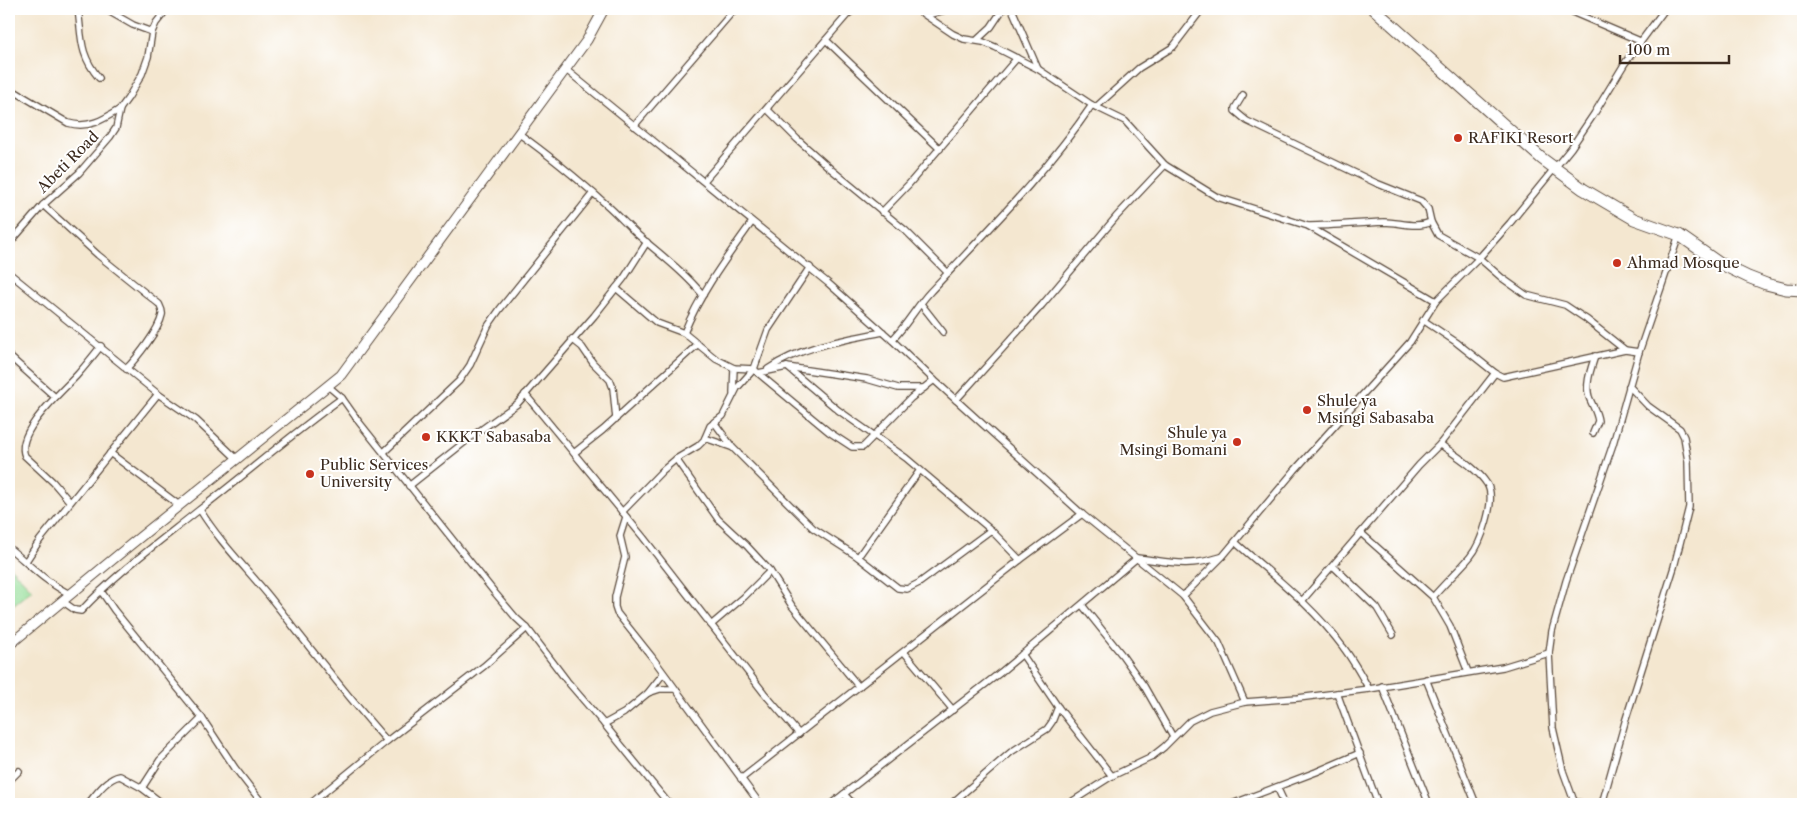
<svg xmlns="http://www.w3.org/2000/svg" width="1812" height="813" font-family="'Libre Caslon Text',serif">
	<style>
		.green { fill: #95de99; stroke: #68845c }
		.lines { fill: none; stroke-linecap: round; stroke-linejoin: round }
		.street-casing { stroke: #574639; stroke-width: 8 }
		.secondary-casing { stroke: #574639; stroke-width: 11 }
		.highway-casing { stroke: #574639; stroke-width: 13 }
		.street { stroke: #fff; stroke-width: 5.5 }
		.secondary { stroke: #fff; stroke-width: 9 }
		.highway { stroke: #fff; stroke-width: 11 }
		.poi-dot { fill: #c8321e; stroke: #fff; stroke-width: 2 }
		.labels { text-anchor: middle; stroke-width: 4; stroke-linejoin: round; paint-order: stroke }
		.poi-label { font-size: 15px; fill: #3b2a1e; stroke: #fff; text-anchor: start }
		.street-label { font-size: 15px; fill: #3b2a1e; stroke: #fff }
	</style>
	<rect width="100%" height="100%" fill="#fff"/>
	<filter id="ink" filterUnits="userSpaceOnUse"><feTurbulence type="fractalNoise" baseFrequency=".02" numOctaves="2"/><feDisplacementMap in="SourceGraphic" scale="10" xChannelSelector="R" yChannelSelector="G"/><feConvolveMatrix kernelMatrix="1 2 1 2 8 2 1 2 1" color-interpolation-filters="sRGB"/></filter>
	<filter id="wash" filterUnits="userSpaceOnUse"><feTurbulence type="fractalNoise" baseFrequency=".0096" numOctaves="4" result="noise"/><feDisplacementMap in="SourceGraphic" scale="20" xChannelSelector="R" yChannelSelector="G"/><feGaussianBlur stdDeviation="1.12" result="paint"/><feColorMatrix in="noise" values="0 0 0 0 0 0 0 0 0 0 0 0 0 0 0 0 0 1.4 0 .05"/><feComposite in="paint" operator="in"/></filter>
	<g filter="url(#wash)">
		<rect width="100%" height="100%" fill="#f4e7d0"/>
		<polygon class="green" points="9,566 32,590 9,608"/>
	</g>
	<g filter="url(#ink)">
		<g class="lines">
			<g class="street-casing">
				<g id="street">
					<path d="M78,9C82,38 79,54 99,78"/>
					<polyline points="105,9 133,25 152,32"/>
					<polyline points="916,9 953,34 964,39 983,42 995,47 1038,69 1092,105 1125,121 1165,165 1217,197 1308,226 1436,301"/>
					<polyline points="1012,9 1038,69"/>
					<polyline points="1565,9 1640,41"/>
					<polyline points="927,15 949,9"/>
					<polyline points="826,40 940,149"/>
					<polyline points="977,40 991,27 1003,9"/>
					<polyline points="565,69 828,283 892,340 934,380 1082,514 1183,596 1219,643 1245,702"/>
					<path d="M9,88L68,123C88,129 103,120 120,109"/>
					<polyline points="1243,95 1235,108 1235,111 1247,121 1376,183 1421,201 1428,209 1431,222 1438,235 1479,258 1502,278 1526,295 1565,305 1586,319 1625,350 1639,352"/>
					<polyline points="1096,107 1139,68 1173,47 1202,9"/>
					<polyline points="767,109 797,139 832,170 905,230 948,273"/>
					<polyline points="634,126 735,9"/>
					<path d="M518,133C549,155 579,180 608,206C618,215 628,226 638,235C661,255 684,272 703,295"/>
					<polyline points="704,181 848,14 855,9"/>
					<path d="M43,205L98,255L159,304C161,308 163,311 162,315C159,330 137,358 126,369"/>
					<polyline points="882,212 909,184 1017,58"/>
					<path d="M1309,226C1334,226 1359,223 1384,222C1400,222 1415,229 1431,222"/>
					<polyline points="9,244 43,205 79,173 110,137 116,128 120,109 128,98 142,74 148,57 152,32 156,23 167,9"/>
					<polyline points="9,273 158,394 196,420 237,459"/>
					<polyline points="616,288 657,323 684,333 716,359 734,368 754,369 758,373 829,432 852,447 863,447 911,398 934,380"/>
					<polyline points="921,304 943,332"/>
					<polyline points="1423,320 1456,342 1495,373 1503,377 1625,350"/>
					<path d="M684,333C700,293 727,257 752,222"/>
					<polyline points="572,339 582,347 593,363 610,380 613,388 616,419"/>
					<path d="M892,340C907,325 916,307 930,292C986,232 1046,173 1092,105"/>
					<polyline points="9,356 55,397"/>
					<polyline points="787,367 838,410 906,458 991,530 1020,560"/>
					<path d="M768,369C801,346 844,340 883,332"/>
					<polyline points="758,373 787,367 867,379 898,388 924,388"/>
					<polyline points="328,386 342,398 359,422 495,593 516,618 527,628 567,681 604,724 669,804"/>
					<polyline points="733,393 734,368"/>
					<polyline points="525,394 643,537 764,693 799,734"/>
					<polyline points="956,400 1042,305 1116,217 1165,165"/>
					<polyline points="714,422 733,448 813,528 858,557 898,588 907,589 919,583 991,530"/>
					<path d="M1593,433L1598,421C1597,412 1592,405 1589,397C1585,384 1591,369 1595,356"/>
					<polyline points="705,438 731,447"/>
					<polyline points="384,452 459,381 470,365 488,326 500,309 593,193"/>
					<polyline points="110,453 179,505"/>
					<polyline points="574,453 603,430 698,344"/>
					<polyline points="676,459 718,519 746,545 770,571 792,606 859,687"/>
					<polyline points="409,486 471,437 517,404 594,316 624,278 647,242"/>
					<path d="M70,502L53,482L25,456C14,432 64,390 78,374C86,365 93,356 101,346"/>
					<path d="M200,510C219,541 246,568 269,596C308,645 345,694 387,741"/>
					<polyline points="622,512 662,471 676,459 698,446 704,440 710,426 723,416 737,388 754,369 768,330 810,267"/>
					<polyline points="626,517 620,536 625,557 615,597 615,607 617,613 652,657 760,804"/>
					<polyline points="1361,533 1433,597 1450,626 1468,672"/>
					<path d="M1235,542C1272,575 1313,606 1343,647C1353,660 1361,675 1369,689"/>
					<path d="M9,548C29,564 46,583 70,594"/>
					<polyline points="858,557 920,470"/>
					<polyline points="26,561 40,540 158,394"/>
					<polyline points="1333,566 1377,608 1393,635"/>
					<polyline points="101,591 114,610 202,718 235,768 263,804"/>
					<polyline points="1183,596 1223,556 1295,470 1410,342 1436,301 1479,258 1510,223 1571,148 1594,114 1625,63 1665,9"/>
					<path d="M1433,597C1445,583 1458,571 1470,557C1481,544 1497,499 1487,484C1477,468 1456,456 1440,444"/>
					<path d="M62,601L75,610L81,611C116,573 159,542 199,510C247,473 293,433 342,398"/>
					<polyline points="1302,601 1419,465 1440,444 1495,373"/>
					<polyline points="1082,605 1122,655 1144,686 1173,737"/>
					<polyline points="711,625 744,597 770,571"/>
					<polyline points="904,652 953,710"/>
					<polyline points="1022,654 1058,707 1112,776"/>
					<polyline points="1426,679 1476,804"/>
					<polyline points="1382,686 1429,804"/>
					<polyline points="648,693 663,674"/>
					<polyline points="1337,693 1378,804"/>
					<polyline points="604,724 624,713 648,693 660,689 674,689"/>
					<polyline points="741,779 1020,560 1082,514"/>
					<polyline points="9,781 19,771"/>
					<polyline points="1277,787 1285,804"/>
					<polyline points="142,788 160,760 202,718"/>
					<polyline points="844,794 853,804"/>
					<polyline points="1574,802 1589,804"/>
					<path d="M88,804C96,794 107,778 120,776L142,788L163,804"/>
					<polyline points="310,804 387,741 484,666 527,628"/>
					<path d="M831,804L1001,672L1137,558C1172,562 1185,568 1221,557"/>
					<polyline points="951,804 1011,752 1047,729 1052,722 1058,707"/>
					<polyline points="1068,804 1112,776 1150,758 1164,747 1190,721 1210,711 1245,702 1298,698 1369,689 1503,667 1549,653"/>
					<polyline points="1232,804 1316,772 1360,753"/>
					<polyline points="1575,804 1563,771 1553,728 1549,653 1552,631 1566,581 1613,444 1639,352 1679,235"/>
					<polyline points="1602,804 1625,722 1674,567 1689,507 1688,461 1684,437 1680,429 1648,406 1629,386"/>
				</g>
			</g>
			<g class="secondary-casing">
				<polyline id="secondary" points="9,645 129,546 341,375 587,40 604,9"/>
			</g>
			<g class="highway-casing">
				<polyline id="highway" points="1374,9 1541,158 1583,189 1634,219 1679,235 1719,263 1748,277 1766,284 1786,289 1803,290"/>
			</g>
			<use href="#street" class="street"/>
			<use href="#secondary" class="secondary"/>
			<use href="#highway" class="highway"/>
		</g>
	</g>
	<g class="poi-dot">
		<circle cx="1458" cy="138" r="5"/>
		<circle cx="1617" cy="263" r="5"/>
		<circle cx="1307" cy="410" r="5"/>
		<circle cx="426" cy="437" r="5"/>
		<circle cx="1237" cy="442" r="5"/>
		<circle cx="310" cy="474" r="5"/>
	</g>
	<g class="labels">
		<g class="poi-label">
			<text x="1468" y="143">RAFIKI Resort</text>
			<text x="1627" y="268">Ahmad Mosque</text>
			<text x="1317" y="406">Shule ya<tspan x="1317" dy="17">Msingi Sabasaba</tspan></text>
			<text x="1227" y="438" text-anchor="end">Shule ya<tspan x="1227" dy="17">Msingi Bomani</tspan></text>
			<text x="436" y="442">KKKT Sabasaba</text>
			<text x="320" y="470">Public Services<tspan x="320" dy="17">University</tspan></text>
		</g>
		<g class="street-label">
			<text transform="translate(68 162) rotate(-45)" y="5">Abeti Road</text>
		</g>
	</g>
	<rect width="1812" height="813" fill="none" stroke="#fff" stroke-width="30"/>
	<path d="M1620 55v8h109v-8" fill="none" stroke="#3b2a1e" stroke-width="2.5"/>
	<text x="1627" y="55" font-size="15" fill="#3b2a1e" stroke="#ffffff" stroke-width="4" paint-order="stroke">100 m</text>
</svg>
